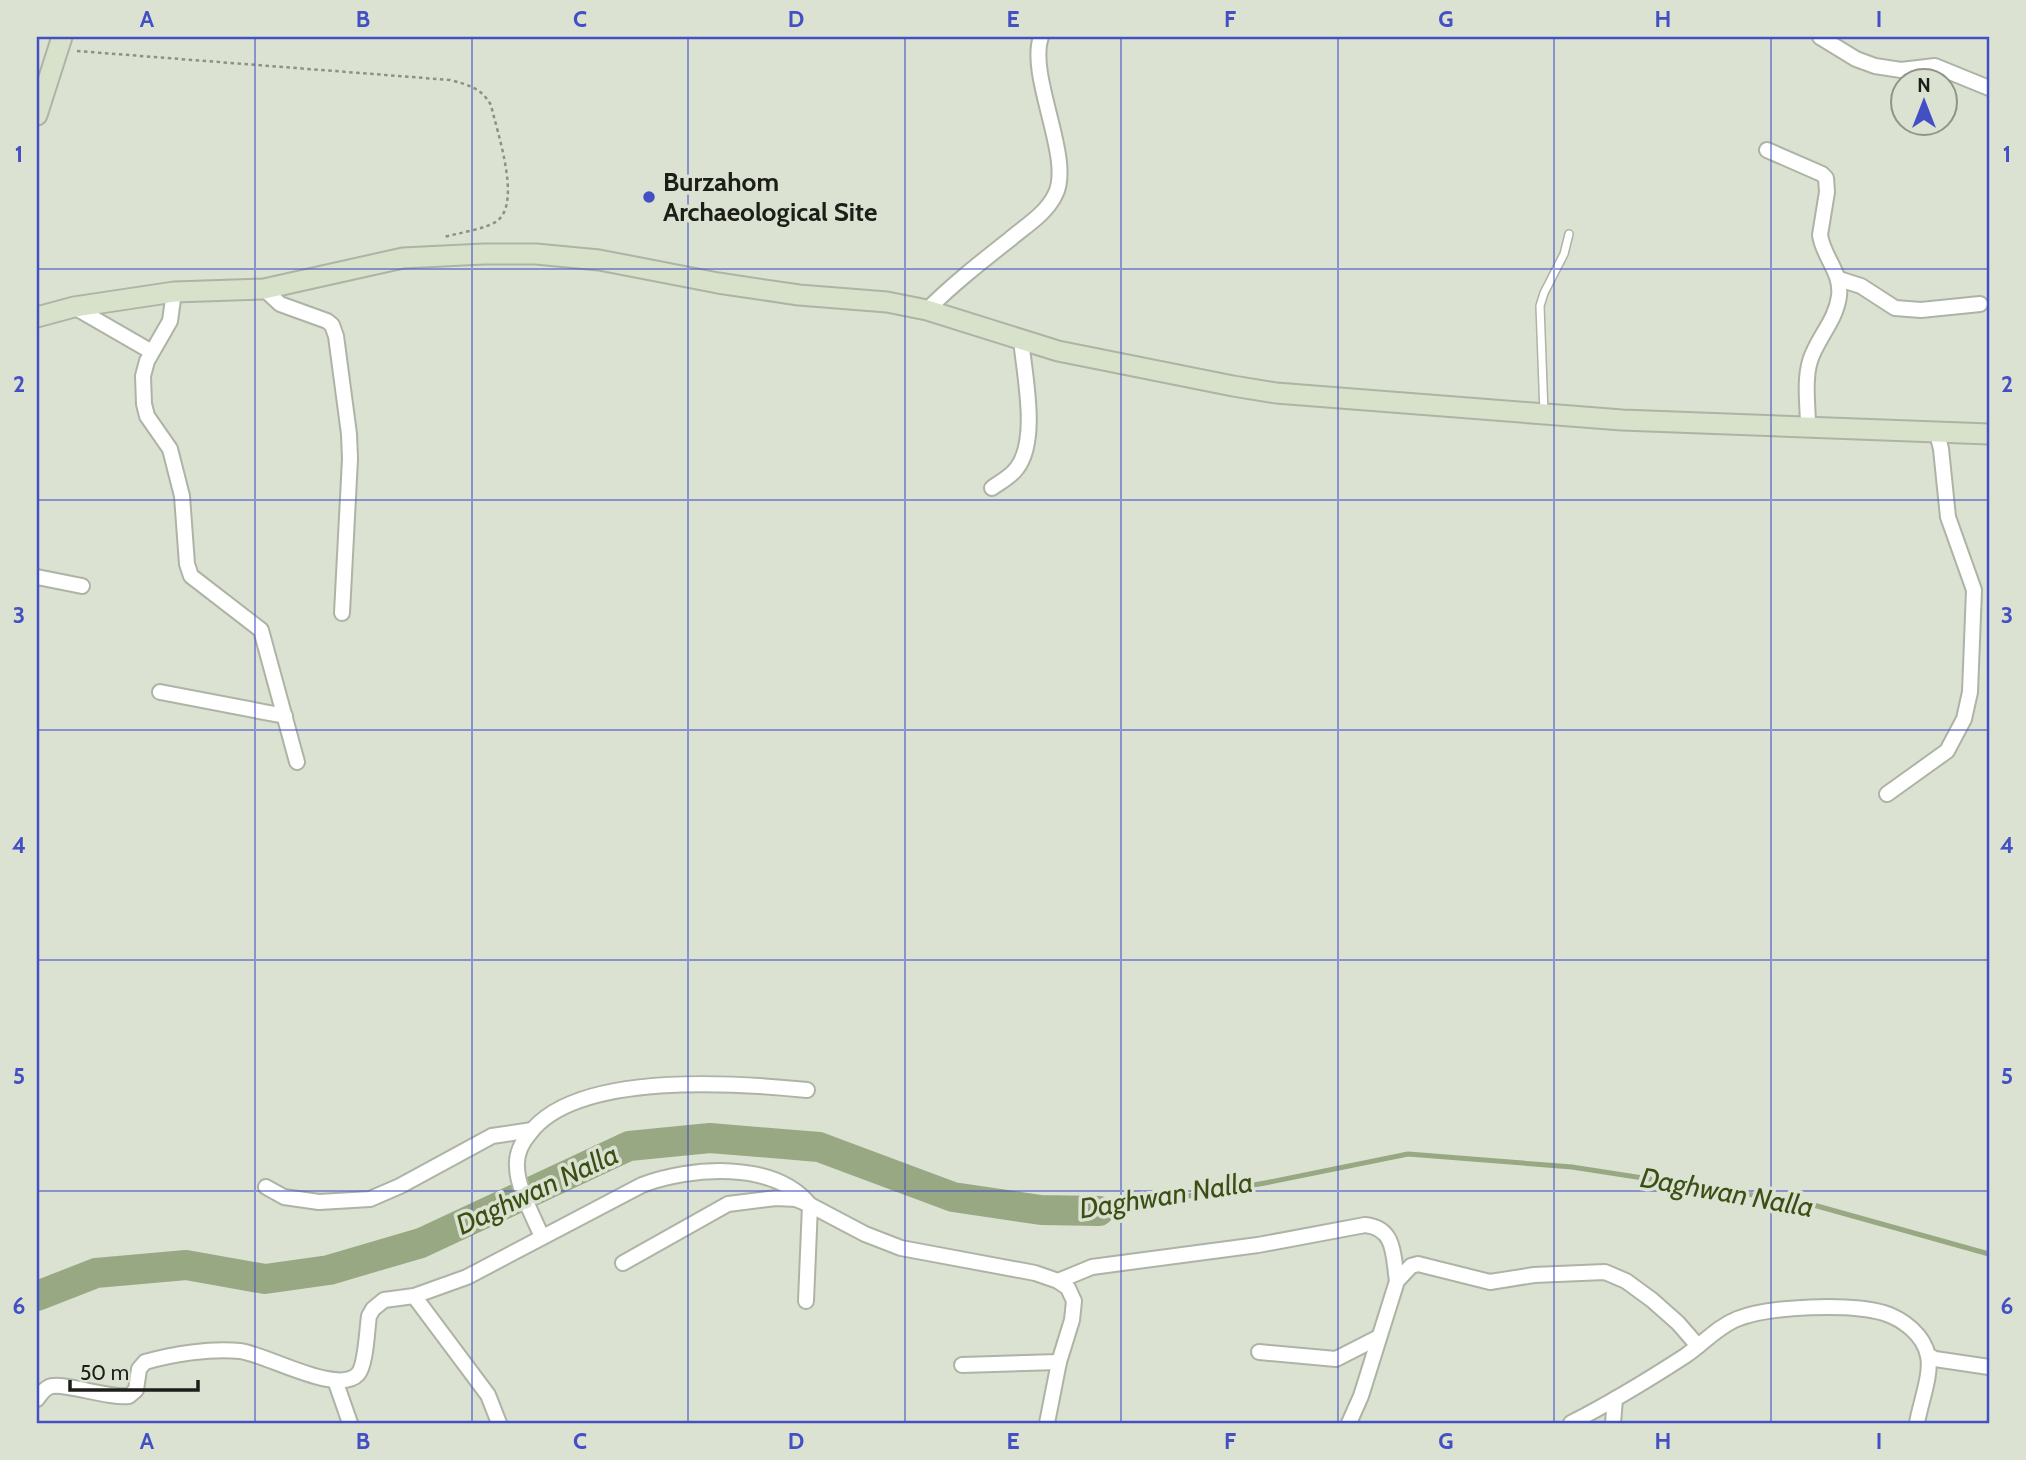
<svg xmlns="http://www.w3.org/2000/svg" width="2026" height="1460" font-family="Cabin,sans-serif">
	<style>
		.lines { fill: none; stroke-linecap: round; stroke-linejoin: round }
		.stream { stroke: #98a883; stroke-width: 5 }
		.river { stroke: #98a883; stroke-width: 30 }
		.lane-casing { stroke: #adb4a5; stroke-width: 10 }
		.street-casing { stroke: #adb4a5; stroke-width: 18 }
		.secondary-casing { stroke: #adb4a5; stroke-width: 23 }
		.path { stroke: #8c9085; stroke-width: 2.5; stroke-dasharray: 3.5 3.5; stroke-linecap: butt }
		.lane { stroke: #fff; stroke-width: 7 }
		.street { stroke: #fff; stroke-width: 14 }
		.secondary { stroke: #d8e1c9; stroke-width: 19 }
		.grid { fill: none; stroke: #4350c4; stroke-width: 2; stroke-opacity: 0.55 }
		.poi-dot { fill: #4350c4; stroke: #dbe2d2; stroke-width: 2.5 }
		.labels { text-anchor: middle; stroke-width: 7; stroke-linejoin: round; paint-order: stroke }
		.poi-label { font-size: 26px; font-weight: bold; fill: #1c1e18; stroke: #dbe2d2; text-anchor: start }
		.water-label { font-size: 28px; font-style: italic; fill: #3b4f15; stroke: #dbe2d2 }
		.neatline { fill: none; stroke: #4350c4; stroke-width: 2.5 }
		.grid-label { font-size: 23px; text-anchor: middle; font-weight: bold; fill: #4350c4 }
	</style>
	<rect width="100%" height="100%" fill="#dbe2d2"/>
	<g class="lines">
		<polyline class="stream" points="1099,1211 1265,1183 1408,1154 1572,1167 1810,1204 1989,1254"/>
		<polyline class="river" points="37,1296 96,1273 186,1265 265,1279 329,1270 421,1243 629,1146 710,1138 819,1147 953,1197 1041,1210 1099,1211"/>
		<g class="lane-casing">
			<polyline id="lane" points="1544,413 1540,306 1544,293 1564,254 1569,234"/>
		</g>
		<g class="street-casing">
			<g id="street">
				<polyline points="1820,37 1856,59 1875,66 1901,70 1935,66 1989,88"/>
				<path d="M1767,150L1822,174L1826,178L1827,192L1820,235C1823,257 1842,272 1839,296C1836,321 1817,338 1810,361C1804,381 1808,406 1808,427"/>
				<polyline points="1839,279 1861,286 1895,308 1921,310 1980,304"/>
				<polyline points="264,289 280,304 327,321 332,325 336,336 349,434 350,459 342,613"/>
				<polyline points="174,292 170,321 147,361 143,376 144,404 147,416 170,449 182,496 187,564 191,576 261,630 297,762"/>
				<polyline points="74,307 152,352"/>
				<path d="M927,310C953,284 981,262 1009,240C1024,227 1046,214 1055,195C1074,160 1027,76 1041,37"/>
				<path d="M992,488C1000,482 1011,477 1017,468C1039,439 1024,374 1021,339"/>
				<polyline points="37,577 82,586"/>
				<polyline points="160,692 285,716"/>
				<polyline points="1887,794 1947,751 1964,719 1970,692 1974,590 1948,517 1941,449 1937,433"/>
				<polyline points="266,1187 284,1197 319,1202 370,1199 400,1186 492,1136 532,1130"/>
				<path d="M542,1237C534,1218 517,1187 517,1167C516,1154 522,1142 530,1133C577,1071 738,1083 807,1090"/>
				<polyline points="623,1263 728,1204 776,1198 796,1199 810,1205 865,1234 901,1248 1035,1273 1058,1281 1068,1288 1074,1301 1072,1320 1059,1362 1047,1423"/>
				<path d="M1058,1281L1092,1267L1258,1245L1365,1225C1396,1228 1393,1256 1397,1281"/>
				<polyline points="414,1296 488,1395 499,1423"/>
				<polyline points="1259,1352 1336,1359 1379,1337"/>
				<polyline points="1928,1355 1935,1359 1989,1367"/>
				<polyline points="962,1365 1059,1362"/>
				<polyline points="335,1380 350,1423"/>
				<path d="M37,1399C40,1395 44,1389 49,1387C61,1381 109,1399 129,1396L136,1390L139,1369L145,1362C173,1354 211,1348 240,1351C266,1354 338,1396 358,1374C366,1365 367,1329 369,1316L373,1309L384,1300L414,1296L467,1277L642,1185C690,1167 774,1160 810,1205L806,1301"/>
				<polyline points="1349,1423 1361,1396 1397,1281 1411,1266 1418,1264 1490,1282 1534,1275 1605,1272 1626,1281 1652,1300 1678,1323 1698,1346"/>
				<path d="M1571,1423C1610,1403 1648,1380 1685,1356C1703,1344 1717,1327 1737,1319C1770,1306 1850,1303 1884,1313C1903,1319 1924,1335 1928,1356C1932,1374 1920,1404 1917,1423"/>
				<polyline points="1613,1423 1615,1399"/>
			</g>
		</g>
		<g class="secondary-casing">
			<g id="secondary">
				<polyline points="37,115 62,37"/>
				<polyline points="37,317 74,307 174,292 264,289 403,258 484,254 536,254 599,260 718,283 799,295 887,302 927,310 1058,351 1233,386 1276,393 1622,420 1989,434"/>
			</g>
		</g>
		<path class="path" d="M77,51L450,80C469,85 481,88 491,105C497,132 522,203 497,221C486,229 458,233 444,237"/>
		<use href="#lane" class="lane"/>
		<use href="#street" class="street"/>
		<use href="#secondary" class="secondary"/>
	</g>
	<path class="grid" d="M255,37V1423M472,37V1423M688,37V1423M905,37V1423M1121,37V1423M1338,37V1423M1554,37V1423M1771,37V1423M37,269H1989M37,500H1989M37,730H1989M37,960H1989M37,1191H1989"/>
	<circle class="poi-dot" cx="649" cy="197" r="7"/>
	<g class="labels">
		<g class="poi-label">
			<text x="663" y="191">Burzahom<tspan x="663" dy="30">Archaeological Site</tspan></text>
		</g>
		<g class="water-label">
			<text transform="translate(537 1189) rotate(-25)" y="10">Daghwan Nalla</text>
			<text transform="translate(1727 1192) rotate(10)" y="10">Daghwan Nalla</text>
			<text transform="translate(1166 1195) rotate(-9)" y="10">Daghwan Nalla</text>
		</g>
	</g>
	<rect width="2026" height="1460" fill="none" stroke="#dbe2d2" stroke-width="77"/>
	<g transform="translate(1924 102)"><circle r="33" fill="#dbe2d2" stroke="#8f9488" stroke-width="2"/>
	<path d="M0-5L12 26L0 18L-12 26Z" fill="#4350c4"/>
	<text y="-10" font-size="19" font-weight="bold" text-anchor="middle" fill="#1c1e18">N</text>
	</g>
	<path d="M70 1380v10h128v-10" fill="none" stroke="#1c1e18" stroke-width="3.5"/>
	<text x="80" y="1380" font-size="21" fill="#1c1e18" stroke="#dbe2d2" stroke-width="5" paint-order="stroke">50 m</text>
	<rect x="38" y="38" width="1950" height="1384" class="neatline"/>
	<g class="grid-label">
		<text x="147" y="27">A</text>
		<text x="363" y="27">B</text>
		<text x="580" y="27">C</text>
		<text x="796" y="27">D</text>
		<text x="1013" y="27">E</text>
		<text x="1230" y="27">F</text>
		<text x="1446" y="27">G</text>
		<text x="1663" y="27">H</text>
		<text x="1879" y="27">I</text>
		<text x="19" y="162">1</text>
		<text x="2007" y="162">1</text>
		<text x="19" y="392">2</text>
		<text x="2007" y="392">2</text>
		<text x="19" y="623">3</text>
		<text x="2007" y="623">3</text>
		<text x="19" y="853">4</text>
		<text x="2007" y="853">4</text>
		<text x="19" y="1084">5</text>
		<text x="2007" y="1084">5</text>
		<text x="19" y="1314">6</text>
		<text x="2007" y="1314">6</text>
		<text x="147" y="1449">A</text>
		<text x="363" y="1449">B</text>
		<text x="580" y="1449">C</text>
		<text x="796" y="1449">D</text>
		<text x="1013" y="1449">E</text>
		<text x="1230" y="1449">F</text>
		<text x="1446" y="1449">G</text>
		<text x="1663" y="1449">H</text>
		<text x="1879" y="1449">I</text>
	</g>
</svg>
